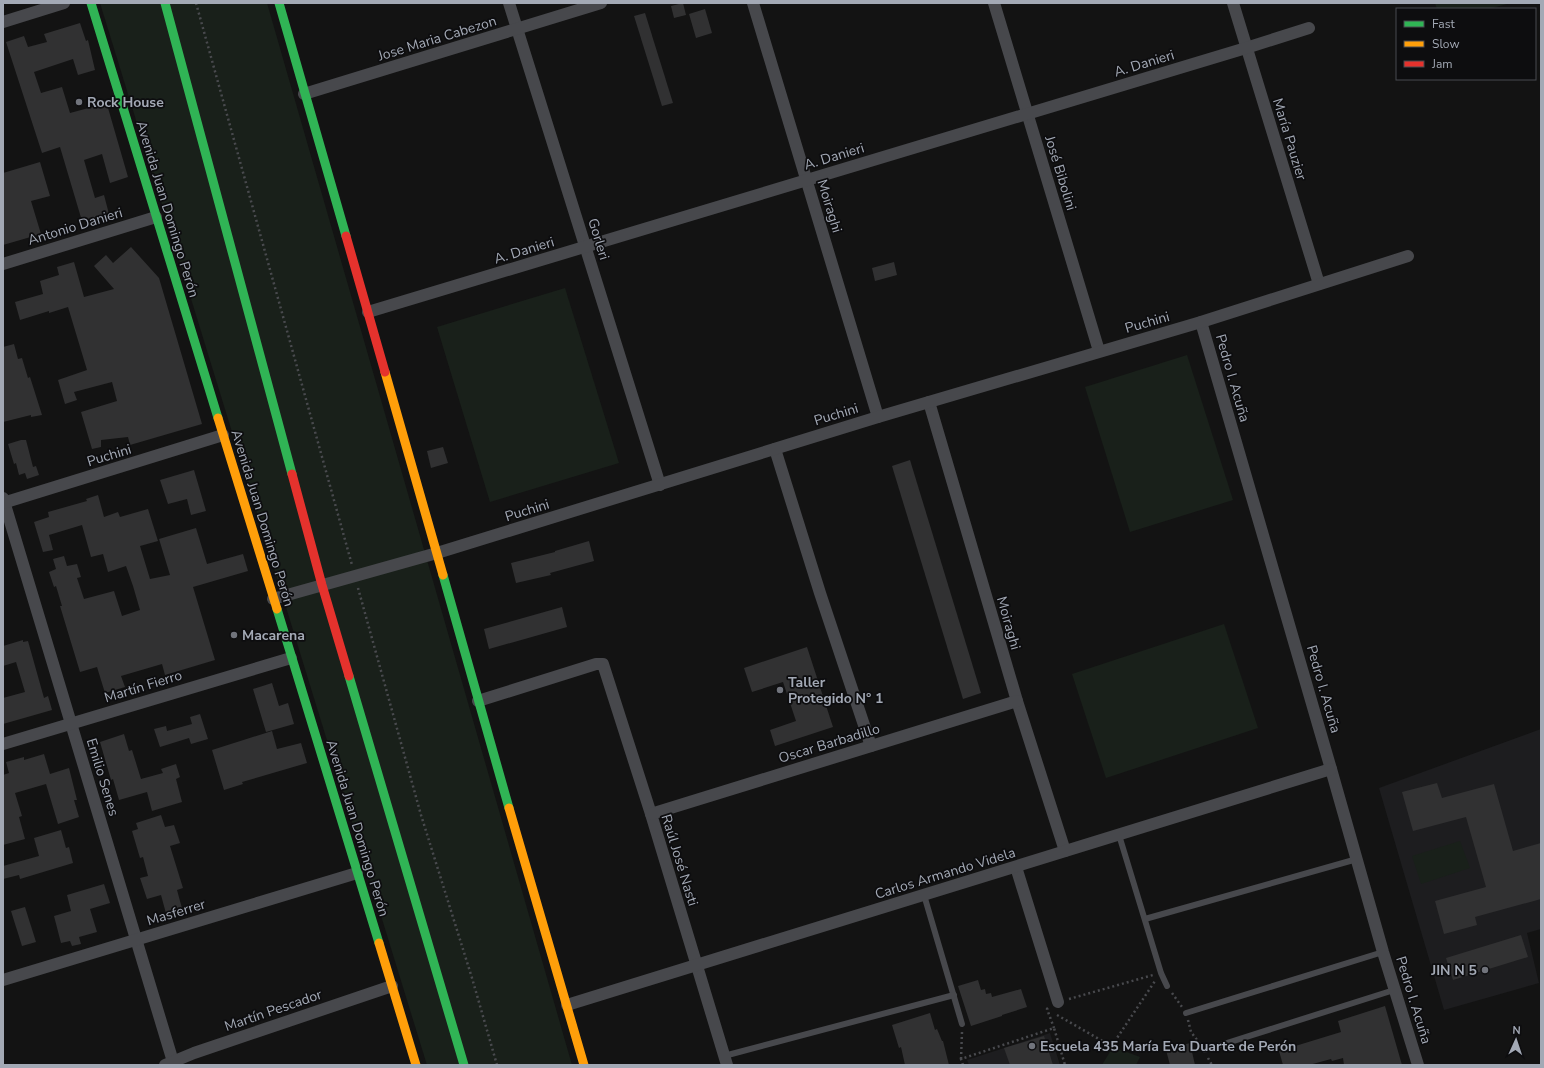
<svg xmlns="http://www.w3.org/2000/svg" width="1544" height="1068" font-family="'Nunito Sans',sans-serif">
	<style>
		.built { fill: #1d1d1f }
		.green { fill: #19201a }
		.building { fill: #313132 }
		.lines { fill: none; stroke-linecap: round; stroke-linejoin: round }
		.path { stroke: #494a4e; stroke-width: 2.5; stroke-dasharray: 2 3; stroke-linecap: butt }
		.lane { stroke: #47484c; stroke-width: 6 }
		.street { stroke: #47484c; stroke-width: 12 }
		.fast { stroke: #30b455; stroke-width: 9 }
		.slow { stroke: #ff9f0a; stroke-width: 9 }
		.jam { stroke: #e5322d; stroke-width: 9 }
		.poi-dot { fill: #71747c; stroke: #0d0d0f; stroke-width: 1.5 }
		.labels { text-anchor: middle; stroke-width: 3.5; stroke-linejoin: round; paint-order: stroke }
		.street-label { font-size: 14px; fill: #a3a9b5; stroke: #0d0d0f }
		.poi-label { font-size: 14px; font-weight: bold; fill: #a3a9b5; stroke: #0d0d0f; text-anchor: start }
	</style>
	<rect width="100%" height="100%" fill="#131313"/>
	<g class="built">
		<polygon points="1541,729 1541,929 1527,933 1539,983 1444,1010 1379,788"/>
		<polygon points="1050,1033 1060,1065 969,1065 967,1060"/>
	</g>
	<g class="green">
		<polygon points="100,3 267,3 572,1065 427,1065"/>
		<polygon points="1435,3 1511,3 1488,9 1437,9"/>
		<polygon points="565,288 619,463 490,502 437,327"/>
		<polygon points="1187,355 1233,500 1130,532 1085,387"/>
		<polygon points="1224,624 1258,728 1106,778 1072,674"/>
		<polygon points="1460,841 1470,868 1421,884 1412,856"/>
		<polygon points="1113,1047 1140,1057 1136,1065 1102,1065"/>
	</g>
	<g class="building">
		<polygon points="683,3 686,15 674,18 671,6"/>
		<polygon points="705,9 712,33 696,38 689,14"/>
		<polygon points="645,13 673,103 662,106 634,16"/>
		<polygon points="80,23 86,41 88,40 95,70 78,75 73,59 34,72 41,93 62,87 70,113 96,106 96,104 106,101 128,177 110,183 102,154 84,160 95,198 104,195 109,214 82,221 60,147 42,153 6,42 24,36 28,47 47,42 44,34"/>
		<polygon points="40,162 50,196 31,201 41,234 3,245 3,173"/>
		<polygon points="131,247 159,278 202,424 130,445 128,437 101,440 101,447 92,449 81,412 117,401 112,382 74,392 77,400 65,404 58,380 87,370 68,307 49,313 49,311 20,320 15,302 43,294 40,281 59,275 57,267 74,262 84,297 114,289 94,266 106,255 113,263"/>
		<polygon points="894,262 897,275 875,281 872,268"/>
		<polygon points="14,344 18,359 22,358 28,378 30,377 42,415 31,417 31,415 3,422 3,347"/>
		<polygon points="21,440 26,440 33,467 36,466 39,475 27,479 25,473 19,475 16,463 14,464 8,444"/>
		<polygon points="443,447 448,463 431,468 427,451"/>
		<polygon points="910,460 981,693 963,699 892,466"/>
		<polygon points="194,470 206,511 191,515 187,499 168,504 160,480"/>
		<polygon points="98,495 104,517 118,512 120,517 148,509 158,541 140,546 150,579 170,575 159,539 196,528 207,564 243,554 248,571 193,587 215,660 165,675 162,664 121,676 125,687 105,693 97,667 80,672 60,606 62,606 56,586 54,587 49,572 56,569 53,559 64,556 67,566 77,564 81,577 77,578 84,599 114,591 122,616 140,610 133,586 126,566 108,572 103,554 91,557 82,525 49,535 53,550 43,552 34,522 49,517 48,512 87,501 86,499"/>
		<polygon points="589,541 594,561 550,573 551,575 516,583 511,563 555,552 555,551"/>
		<polygon points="562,607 567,627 489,649 484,629"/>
		<polygon points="23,640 23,642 28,641 44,698 48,696 52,710 3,724 3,698 25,692 16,662 3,666 3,646"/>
		<polygon points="807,647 833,727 775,746 770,730 796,721 783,682 752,692 744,668"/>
		<polygon points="272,683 279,706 288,703 294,724 266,732 253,689"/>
		<polygon points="200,714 208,739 191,744 189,738 160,747 154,729 166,726 167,731 192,724 190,717"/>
		<polygon points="272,731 277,749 301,743 307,763 242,782 243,784 224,790 212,750"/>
		<polygon points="124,734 129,751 132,750 141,779 163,773 161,769 176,764 180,777 176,779 182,802 152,811 147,792 119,800 113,779 111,780 100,742"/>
		<polygon points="44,754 50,774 69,768 77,800 74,800 79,817 58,824 46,784 15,793 22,816 19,817 25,839 3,845 3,775 9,773 6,762 24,757 24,760"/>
		<polygon points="1437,783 1442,798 1494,784 1513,851 1541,843 1541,899 1475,917 1477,925 1444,934 1435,901 1486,887 1466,817 1413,831 1402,792"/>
		<polygon points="161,815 165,827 174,825 180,843 170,846 183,888 177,890 183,912 167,917 161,895 147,899 140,878 148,876 143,857 140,858 132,831 138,829 136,823"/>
		<polygon points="61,830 66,848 69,847 73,863 20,879 19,875 3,879 3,866 39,856 34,838"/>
		<polygon points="104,884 110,903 90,909 97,932 79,937 81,944 72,946 70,941 61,943 54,916 71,911 67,895"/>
		<polygon points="25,907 36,942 22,946 11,911"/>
		<polygon points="1521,935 1528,957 1453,980 1446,958"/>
		<polygon points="978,980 981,990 985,989 986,994 991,993 992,997 1021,989 1027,1007 1002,1015 1002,1016 971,1026 958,986"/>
		<polygon points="1385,1006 1402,1065 1344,1065 1343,1058 1332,1061 1331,1059 1309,1065 1283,1065 1279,1051 1341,1032 1338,1021"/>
		<polygon points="930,1013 935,1030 937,1029 942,1041 943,1041 949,1065 905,1065 901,1047 899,1048 892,1025"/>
		<polygon points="1044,1036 1053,1065 1010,1065 1004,1048"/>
		<polygon points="1190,1043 1195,1065 1170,1065 1166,1050"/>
	</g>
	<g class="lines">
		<g class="path">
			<polyline points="196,3 352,565"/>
			<polyline points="358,588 421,815 472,978 497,1065"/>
			<polyline points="1172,993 1182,1007"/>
			<polyline points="1069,999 1153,975"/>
			<polyline points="1048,1008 1047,1009 1054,1028"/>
			<polyline points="1057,1015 1113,1047 1117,1038 1155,981"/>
			<polyline points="1188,1020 1191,1032 1200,1044"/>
			<polyline points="1208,1058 1212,1065"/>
			<polyline points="961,1059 962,1032"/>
			<polyline points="963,1065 961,1059 1054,1028 1065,1065"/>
		</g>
		<g class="lane">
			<polyline points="1119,835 1161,973 1167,986"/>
			<polyline points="924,895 962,1024"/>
			<polyline points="1145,919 1357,859"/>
			<polyline points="1186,1013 1383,952"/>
			<polyline points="1205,1050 1394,990"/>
			<polyline points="724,1056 954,995"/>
		</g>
		<g class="street">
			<polyline points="509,3 660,485"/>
			<polyline points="753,3 878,417"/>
			<polyline points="994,3 1099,351"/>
			<polyline points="1233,3 1319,284"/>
			<polyline points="3,22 64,3"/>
			<polyline points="304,94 601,3"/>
			<polyline points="3,264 156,217"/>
			<polyline points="368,312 1246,48 1309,28"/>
			<polyline points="1201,322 1331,769 1383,952 1418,1065"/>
			<polyline points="929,402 1017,701 1065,851"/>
			<polyline points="775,449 820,593 871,746"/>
			<polyline points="3,498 174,1065"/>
			<polyline points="3,503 223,435"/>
			<polyline points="273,599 437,553 878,417 1201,322 1408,256"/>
			<polyline points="478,701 596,664 603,664 651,814 727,1065"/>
			<polyline points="3,744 291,658"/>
			<polyline points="651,814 1017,701"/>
			<polyline points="1016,867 1058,1002"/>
			<polyline points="3,980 357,873"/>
			<polyline points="567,1005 1331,769"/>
			<polyline points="165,1065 194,1053 392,986"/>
		</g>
		<g class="fast">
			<polyline points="91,3 218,418"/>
			<polyline points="165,3 292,474"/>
			<polyline points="279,3 346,236"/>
			<polyline points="443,575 509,808"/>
			<polyline points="277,609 379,943"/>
			<polyline points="349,676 464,1065"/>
		</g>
		<g class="slow">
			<polyline points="385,372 443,575"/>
			<polyline points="218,418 277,609"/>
			<polyline points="509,808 584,1065"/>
			<polyline points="379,943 416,1065"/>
		</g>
		<g class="jam">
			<polyline points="346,236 385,372"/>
			<polyline points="292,474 322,585 349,676"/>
		</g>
	</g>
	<g class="poi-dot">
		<circle cx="79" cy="102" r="4"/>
		<circle cx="234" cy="635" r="4"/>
		<circle cx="780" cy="690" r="4"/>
		<circle cx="1485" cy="970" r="4"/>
		<circle cx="1032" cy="1046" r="4"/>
	</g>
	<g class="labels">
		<g class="street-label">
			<text transform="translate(437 38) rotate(-17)" y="5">Jose Maria Cabezon</text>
			<text transform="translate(1144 63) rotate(-17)" y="5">A. Danieri</text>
			<text transform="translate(1290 139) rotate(73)" y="5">María Pauzier</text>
			<text transform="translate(834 156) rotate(-17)" y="5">A. Danieri</text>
			<text transform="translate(1061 173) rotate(73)" y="5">José Bibolini</text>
			<text transform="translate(830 206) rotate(73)" y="5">Moiraghi</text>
			<text transform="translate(168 209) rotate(73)" y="5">Avenida Juan Domingo Perón</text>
			<text transform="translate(75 226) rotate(-17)" y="5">Antonio Danieri</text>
			<text transform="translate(599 239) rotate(73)" y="5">Gorleri</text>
			<text transform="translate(524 250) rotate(-17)" y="5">A. Danieri</text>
			<text transform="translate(1147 322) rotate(-16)" y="5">Puchini</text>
			<text transform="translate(1233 378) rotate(74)" y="5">Pedro I. Acuña</text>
			<text transform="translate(836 414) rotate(-17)" y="5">Puchini</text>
			<text transform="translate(109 455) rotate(-17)" y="5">Puchini</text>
			<text transform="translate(527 510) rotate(-17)" y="5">Puchini</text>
			<text transform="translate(263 518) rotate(73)" y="5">Avenida Juan Domingo Perón</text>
			<text transform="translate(1009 623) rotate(74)" y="5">Moiraghi</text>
			<text transform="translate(143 686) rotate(-17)" y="5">Martín Fierro</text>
			<text transform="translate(1324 689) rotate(74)" y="5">Pedro I. Acuña</text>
			<text transform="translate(829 743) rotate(-17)" y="5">Oscar Barbadillo</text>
			<text transform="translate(103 777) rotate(73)" y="5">Emilio Senes</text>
			<text transform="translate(358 828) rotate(73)" y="5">Avenida Juan Domingo Perón</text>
			<text transform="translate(680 860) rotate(73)" y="5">Raúl José Nasti</text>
			<text transform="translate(945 873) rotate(-17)" y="5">Carlos Armando Videla</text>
			<text transform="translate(176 912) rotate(-17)" y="5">Masferrer</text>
			<text transform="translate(1414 1000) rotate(73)" y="5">Pedro I. Acuña</text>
			<text transform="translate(273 1010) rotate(-19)" y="5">Martín Pescador</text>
		</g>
		<g class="poi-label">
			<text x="87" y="107">Rock House</text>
			<text x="242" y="640">Macarena</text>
			<text x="788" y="687">Taller<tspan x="788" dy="16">Protegido N° 1</tspan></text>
			<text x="1477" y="975" text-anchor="end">JIN N 5</text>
			<text x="1040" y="1051">Escuela 435 María Eva Duarte de Perón</text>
		</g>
	</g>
	<rect width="1544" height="1068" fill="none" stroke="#a3a9b5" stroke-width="8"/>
	<rect x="1396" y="8" width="140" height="72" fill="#0d0d0f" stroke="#494b51"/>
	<rect x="1404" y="21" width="20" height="6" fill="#30b455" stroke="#494b51"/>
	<text x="1432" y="28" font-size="12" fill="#a3a9b5">Fast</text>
	<rect x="1404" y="41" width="20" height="6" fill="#ff9f0a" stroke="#494b51"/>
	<text x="1432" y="48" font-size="12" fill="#a3a9b5">Slow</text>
	<rect x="1404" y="61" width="20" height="6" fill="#e5322d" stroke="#494b51"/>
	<text x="1432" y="68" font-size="12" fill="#a3a9b5">Jam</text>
	<g transform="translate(1516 1040) rotate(3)" stroke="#0d0d0f" stroke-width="3" paint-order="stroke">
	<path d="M0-3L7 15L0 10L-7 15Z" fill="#a3a9b5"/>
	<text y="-6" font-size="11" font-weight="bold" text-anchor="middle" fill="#a3a9b5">N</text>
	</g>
</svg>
